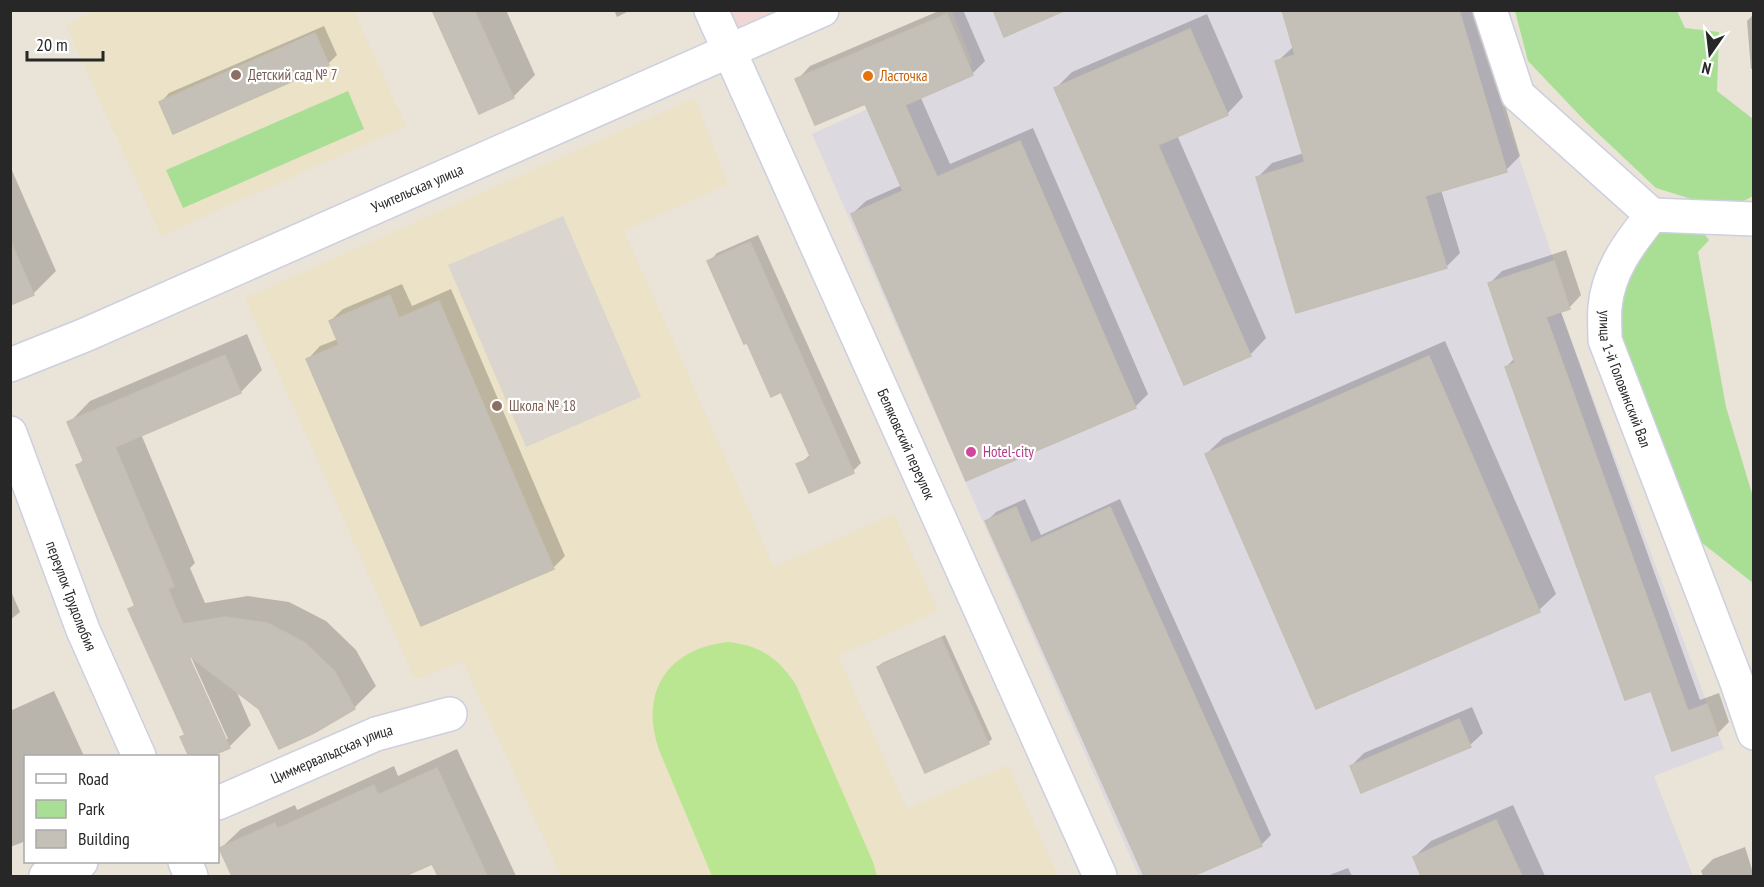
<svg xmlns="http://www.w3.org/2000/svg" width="1764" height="887" font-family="'PT Sans Narrow',sans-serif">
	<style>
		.industrial { fill: #dcd9e1 }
		.education { fill: #ebe2c7 }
		.medical { fill: #f0d6d5 }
		.green { fill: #a8df95 }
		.pitch { fill: #bbe691 }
		.plaza { fill: #dad6cf }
		.shadow { fill: #0003; fill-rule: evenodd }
		.building { fill: #c4c0b8; stroke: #c4bfb2; stroke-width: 1.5 }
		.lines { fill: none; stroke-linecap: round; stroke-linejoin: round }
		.minor-casing { stroke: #cecfe0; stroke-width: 36 }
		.minor { stroke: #fff; stroke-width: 33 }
		.education-dot { fill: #8d6e63; stroke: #fff; stroke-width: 2 }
		.food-dot { fill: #e8710a; stroke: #fff; stroke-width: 2 }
		.hotel-dot { fill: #d1479c; stroke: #fff; stroke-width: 2 }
		.labels { text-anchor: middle; stroke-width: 4.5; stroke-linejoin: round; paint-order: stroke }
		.education-label { font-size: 15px; fill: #785e54; stroke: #fff; text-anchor: start }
		.food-label { font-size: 15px; fill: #c56008; stroke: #fff; text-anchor: start }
		.street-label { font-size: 15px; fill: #272727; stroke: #fff }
		.hotel-label { font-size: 15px; fill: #b23c85; stroke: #fff; text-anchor: start }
	</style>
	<rect width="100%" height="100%" fill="#e9e3d8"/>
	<polygon class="industrial" points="952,11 1470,11 1570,309 1561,312 1724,749 1654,776 1693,876 1139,876 812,134 972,62"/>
	<g class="education">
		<polygon points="97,10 354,11 406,126 161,236 66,25"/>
		<polygon points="695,98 728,184 624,231 774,567 894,514 938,611 838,656 907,809 1008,765 1058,876 561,876 463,662 415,679 245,298"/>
	</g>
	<polygon class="medical" points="711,11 822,11 730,52"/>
	<g class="green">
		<polygon points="1515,11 1677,11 1685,28 1719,32 1717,91 1753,119 1753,196 1727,210 1656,188 1586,122 1528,61"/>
		<polygon points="348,91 364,129 183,208 166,170"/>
		<polygon points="1669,223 1698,226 1709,240 1698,252 1726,407 1753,497 1753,583 1701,542 1675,505 1625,378 1618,317 1628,269 1650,240"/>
	</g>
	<path class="pitch" d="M728,642C759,645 779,658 796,685L873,862L877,876H712L659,750C639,692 667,649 728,642Z"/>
	<polygon class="plaza" points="563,216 641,397 526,447 448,265"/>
	<g class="shadow">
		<polygon points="434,10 506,10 535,75 513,97"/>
		<polygon points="614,10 631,10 617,17"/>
		<polygon points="941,10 963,10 985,61 972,74 920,96 950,164 1033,128 1148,394 1135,407 852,214 866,201 902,185 866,102 797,80 810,66"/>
		<polygon points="1283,10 1477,10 1520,156 1506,170 1441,190 1460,253 1446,267 1258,177 1272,163 1304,153 1277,62 1294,46"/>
		<polygon points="1207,14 1243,97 1227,114 1177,135 1266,338 1250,355 1056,88 1072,72"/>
		<polygon points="1754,14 1754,69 1751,69 1747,21"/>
		<polygon points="324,26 337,55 328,64 174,132 161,102 169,93"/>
		<polygon points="10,166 56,271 34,293 10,303"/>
		<polygon points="758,235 861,463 853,471 798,465 811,454 782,390 747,341 709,262 717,253"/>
		<polygon points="1566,250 1581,295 1569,308 1561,312 1700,700 1719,693 1729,722 1717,734 1652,689 1506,367 1515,358 1490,283 1502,271"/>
		<polygon points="402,284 412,306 451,289 565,556 553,568 308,359 320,346 338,339 330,321 343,309"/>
		<path d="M247,334L262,370L241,392L141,434L195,563L190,568L205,603L248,596L289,602L326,621L356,650L376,686L354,708H260L235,688L251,725L229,747L207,756H191L182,737L186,733L130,609L136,604L78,465L84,459L69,423L90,401ZM187,648L228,739H224L184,649Z"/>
		<polygon points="1445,341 1556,594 1539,610 1206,454 1223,438"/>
		<polygon points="1025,499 1041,535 1120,499 1271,835 1262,844 1190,876 1146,876 987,521 996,512"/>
		<polygon points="10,589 20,612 10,620"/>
		<polygon points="945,635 992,739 988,743 878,667 882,663"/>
		<polygon points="54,691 84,756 26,756 26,841 10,847 10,711"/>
		<polygon points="1472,707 1483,733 1470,745 1362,791 1351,766 1364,753"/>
		<polygon points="457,749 516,876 439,876 433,862 402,876 233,876 221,848 241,829 295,805 297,810 394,766 398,776"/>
		<polygon points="1513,805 1545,876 1423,876 1414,857 1431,841"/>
		<polygon points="1745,847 1754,876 1703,876 1701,871 1713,859"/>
		<polygon points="1348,868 1352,876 1327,876"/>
	</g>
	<g class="building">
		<polygon points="432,10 474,10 514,98 479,114"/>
		<polygon points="993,10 1066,10 1004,37"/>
		<polygon points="1282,10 1459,10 1507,172 1425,196 1447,268 1296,313 1256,177 1305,162 1275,61 1295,55"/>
		<polygon points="947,14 973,75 905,105 937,177 1020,141 1136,408 966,481 851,214 903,191 865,104 815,125 795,79"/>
		<polygon points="1190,29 1228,115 1158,145 1251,356 1184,385 1054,88"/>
		<polygon points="315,33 329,65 173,134 159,102"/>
		<polygon points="10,240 34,295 10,305"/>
		<polygon points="750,242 854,473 809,493 796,464 811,458 781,392 771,397 747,343 744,344 707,261"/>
		<polygon points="1554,261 1570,309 1546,317 1688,711 1707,704 1718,735 1672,751 1651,691 1625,700 1505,367 1515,363 1488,283"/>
		<polygon points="390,295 399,318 439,301 554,569 421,626 306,359 339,345 329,321"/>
		<polygon points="225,355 241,393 115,447 174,586 168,589 183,624 225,617 267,623 304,642 335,672 355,709 314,733 279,749 259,709 188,655 230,748 211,756 189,756 180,737 185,735 128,609 135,606 76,465 84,462 67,422"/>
		<polygon points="1429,356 1540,612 1316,709 1205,454"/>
		<polygon points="1016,507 1031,543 1110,507 1262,846 1193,876 1144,876 985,521"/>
		<polygon points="941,638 989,744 925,773 877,667"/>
		<polygon points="1459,719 1471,747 1361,793 1350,766"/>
		<polygon points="437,768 487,876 438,876 432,864 405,876 232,876 219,848 275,823 277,829 374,785 378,795"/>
		<polygon points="1496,820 1522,876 1421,876 1413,857"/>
	</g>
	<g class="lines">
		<g class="minor-casing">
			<g id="minor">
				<path id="s1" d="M711,10L1100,876"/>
				<path id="s2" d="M1490,10L1518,95L1652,215C1630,242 1608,271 1605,307C1604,317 1605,329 1605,340L1736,680L1754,733"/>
				<polyline points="1652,215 1754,219"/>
				<path id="s3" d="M10,365L85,335L822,10"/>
				<path id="s4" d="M10,433L83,630L139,756"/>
				<path id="s5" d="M218,803L376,734L450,714"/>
				<polyline points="185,862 191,876"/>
				<polyline points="46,876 81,862"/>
			</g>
		</g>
		<use href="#minor" class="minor"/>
	</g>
	<g class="education-dot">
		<circle cx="236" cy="75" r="6"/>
		<circle cx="497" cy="406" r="6"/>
	</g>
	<circle class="food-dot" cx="868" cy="76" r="6"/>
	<circle class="hotel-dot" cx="971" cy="452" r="6"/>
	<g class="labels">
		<g class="education-label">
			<text x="248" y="80">Детский сад № 7</text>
			<text x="509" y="411">Школа № 18</text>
		</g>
		<g class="food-label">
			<text x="880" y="81">Ласточка</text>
		</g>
		<g class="street-label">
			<text dy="5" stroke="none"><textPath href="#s3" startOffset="444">Учительская улица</textPath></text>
			<text dy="5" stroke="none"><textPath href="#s2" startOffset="450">улица 1-й Головинский Вал</textPath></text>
			<text dy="5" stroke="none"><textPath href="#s1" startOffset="476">Беляковский переулок</textPath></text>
			<text dy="5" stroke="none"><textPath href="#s4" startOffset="174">переулок Трудолюбия</textPath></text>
			<text dy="5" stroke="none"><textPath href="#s5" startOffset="124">Циммервальдская улица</textPath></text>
		</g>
		<g class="hotel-label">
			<text x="983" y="457">Hotel-city</text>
		</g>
	</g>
	<rect width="1764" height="887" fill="none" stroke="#272727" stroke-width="24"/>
	<rect x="24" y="755" width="195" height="108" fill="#ffffff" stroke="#a9a9a9" stroke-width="1.5"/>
	<rect x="36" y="774" width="30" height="9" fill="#ffffff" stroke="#a9a9a9" stroke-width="1.5"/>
	<text x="78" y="785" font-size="18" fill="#272727">Road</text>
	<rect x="36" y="800" width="30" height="18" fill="#a8df95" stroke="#a9a9a9" stroke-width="1.5"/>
	<text x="78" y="815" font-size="18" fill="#272727">Park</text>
	<rect x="36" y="830" width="30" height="18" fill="#c4c0b8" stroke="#a9a9a9" stroke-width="1.5"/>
	<text x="78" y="845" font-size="18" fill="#272727">Building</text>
	<g transform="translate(1710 54) rotate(194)" stroke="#ffffff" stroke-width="4.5" paint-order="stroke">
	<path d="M0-4.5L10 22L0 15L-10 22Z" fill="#272727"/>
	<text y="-9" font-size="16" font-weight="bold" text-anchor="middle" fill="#272727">N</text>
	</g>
	<path d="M27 51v9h76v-9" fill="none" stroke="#272727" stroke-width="3"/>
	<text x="36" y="51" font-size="18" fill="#272727" stroke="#ffffff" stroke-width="4.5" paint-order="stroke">20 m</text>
</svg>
